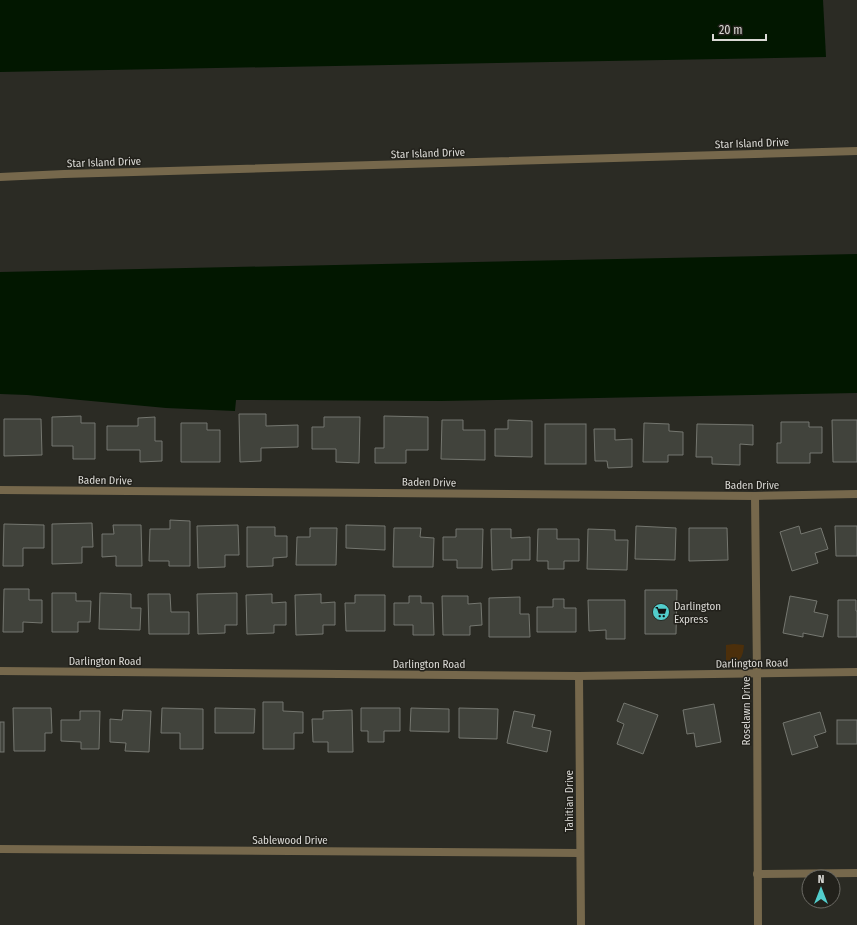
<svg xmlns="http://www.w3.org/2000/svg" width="857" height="925" font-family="'Fira Sans Condensed',sans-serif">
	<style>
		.green { fill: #4c2f0b }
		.water { fill: #021700 }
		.building { fill: #41433c; stroke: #757770 }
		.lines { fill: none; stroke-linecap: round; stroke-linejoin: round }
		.minor { stroke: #76684c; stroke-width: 8 }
		.tertiary { stroke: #76684c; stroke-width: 8 }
		.labels { text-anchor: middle; stroke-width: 3; stroke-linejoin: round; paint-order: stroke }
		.street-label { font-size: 11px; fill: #dad9d5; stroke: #22211b }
		.poi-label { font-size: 11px; fill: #dad9d5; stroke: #22211b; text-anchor: start }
	</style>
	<rect width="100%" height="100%" fill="#2b2b24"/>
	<path class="green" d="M734,644L744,645C743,655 742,659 733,664L726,660V645Z"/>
	<g class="water">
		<polygon points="0,0 823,0 826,57 0,72"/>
		<polygon points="857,254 857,393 441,401 236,400 235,411 166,408 27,395 0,394 0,272"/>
	</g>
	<g class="building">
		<polygon points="239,414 266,414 266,426 298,425 298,447 261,448 261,461 240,462"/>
		<polygon points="81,416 81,423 95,423 95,459 73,459 73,446 52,446 52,417"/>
		<polygon points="384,416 428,417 428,450 406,450 406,463 375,463 375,448 384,448"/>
		<polygon points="155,417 155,441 162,441 162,461 140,462 140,450 107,450 107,426 138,426 138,418"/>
		<polygon points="324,417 360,417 359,463 336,462 336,449 312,449 312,427 324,427"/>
		<polygon points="4,419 41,419 42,455 4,456"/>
		<polygon points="442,420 463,420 463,430 485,430 485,460 441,459"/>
		<polygon points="508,420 532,421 532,457 495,456 495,429 508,429"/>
		<polygon points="832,420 857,420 857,462 833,462"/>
		<polygon points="781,422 809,422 809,427 822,427 822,453 810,453 810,463 777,463 777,443 781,443"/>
		<polygon points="181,423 207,423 207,430 220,430 220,462 181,462"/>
		<polygon points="644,423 669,424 669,431 683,432 683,455 668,455 668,462 643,462"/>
		<rect x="545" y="424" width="41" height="40"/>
		<polygon points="697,424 753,425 753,445 740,444 740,465 712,464 712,457 696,457"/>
		<polygon points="594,429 615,429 615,440 632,439 632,467 608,468 607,461 595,461"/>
		<polygon points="170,520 190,521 190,566 169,566 169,561 149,561 150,529 170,529"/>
		<polygon points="92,523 93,547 82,547 82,563 52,564 52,524"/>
		<polygon points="4,524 44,525 44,548 23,548 23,566 3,566"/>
		<polygon points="113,525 141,525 142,566 116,566 116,556 102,557 102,534 114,534"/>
		<polygon points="238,525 239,555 225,555 225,567 198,568 197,526"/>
		<polygon points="346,525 385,526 385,550 346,548"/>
		<polygon points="636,526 676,528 675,560 635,559"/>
		<polygon points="799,526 801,534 821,528 828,549 815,553 818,563 792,571 780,532"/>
		<polygon points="835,526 857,526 857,556 836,556"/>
		<polygon points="247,527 275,527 275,536 287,536 287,557 273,558 273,566 247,567"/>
		<polygon points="310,528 337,528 336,565 296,565 297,537 310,537"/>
		<polygon points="394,528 421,528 420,537 434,538 433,567 393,567"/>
		<polygon points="689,528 727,528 728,560 689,561"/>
		<polygon points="456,529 483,529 482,568 457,568 457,560 443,560 443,537 456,537"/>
		<polygon points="491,529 511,529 511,538 530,537 530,560 512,560 512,569 492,570"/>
		<polygon points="538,529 557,529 557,539 579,539 579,561 564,561 564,569 548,569 548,561 537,561"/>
		<polygon points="588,529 615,530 615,540 628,540 627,570 587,569"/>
		<polygon points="4,589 29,589 29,600 42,600 42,623 23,622 23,632 3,632"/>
		<polygon points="645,590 677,590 676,634 645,634"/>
		<polygon points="52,593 76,593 76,601 91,601 90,622 78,622 78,632 52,632"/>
		<polygon points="100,593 131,594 131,608 141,608 140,630 99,629"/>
		<polygon points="237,593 237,625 225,625 225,633 198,634 197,594"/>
		<polygon points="148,594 170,594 171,612 189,612 189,634 149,634"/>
		<polygon points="272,594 272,603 286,602 286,625 274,625 274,633 247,634 246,595"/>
		<polygon points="321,594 321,603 335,602 335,625 323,625 323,634 296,635 295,595"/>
		<polygon points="355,595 385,595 385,631 346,631 345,603 355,603"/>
		<polygon points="409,596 421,596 421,603 433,603 434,635 413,635 413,625 394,625 394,603 409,603"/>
		<polygon points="442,596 468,596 468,604 481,603 482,625 470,626 470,635 443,635"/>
		<polygon points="790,596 817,601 814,612 828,615 823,637 803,633 803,637 783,633"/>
		<polygon points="520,597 520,614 529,614 530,637 489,637 489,598"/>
		<polygon points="553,599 564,599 564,608 576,608 576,632 537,632 537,607 553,607"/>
		<polygon points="588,600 625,600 625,639 606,639 606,630 589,631"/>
		<polygon points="838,600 856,600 856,611 857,611 857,637 838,637"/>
		<polygon points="263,702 283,702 283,711 303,712 303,733 294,733 294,749 263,749"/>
		<polygon points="624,703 658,715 643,754 617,744 624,724 617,721"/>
		<polygon points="714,704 721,742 696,747 694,733 687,734 683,710"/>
		<polygon points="13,708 51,708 52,733 45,733 45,751 14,751"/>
		<polygon points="162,708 203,709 203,749 180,749 180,733 161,733"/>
		<polygon points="215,708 255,709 254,733 215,733"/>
		<polygon points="361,708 400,708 400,731 384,731 384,742 368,742 368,731 361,731"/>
		<polygon points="411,708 449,709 449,732 410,731"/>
		<polygon points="459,708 498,709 497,739 459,738"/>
		<polygon points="123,710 151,711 149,752 125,751 126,743 110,742 110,719 122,720"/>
		<polygon points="352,710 353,752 328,752 328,742 313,742 312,719 323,719 323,711"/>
		<polygon points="80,711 100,711 99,749 81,749 81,742 61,741 61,720 80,720"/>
		<polygon points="514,711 535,715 532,727 551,731 547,752 507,743"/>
		<polygon points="820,712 826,732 814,736 818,747 792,755 783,723"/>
		<rect x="837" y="720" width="20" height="24"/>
		<rect x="0" y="722" width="4" height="30"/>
	</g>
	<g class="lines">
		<g class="minor">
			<polyline points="0,177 64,174 857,151"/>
			<polyline points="0,490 755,496 857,494"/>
			<polyline points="755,496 757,674 758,925"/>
			<polyline points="579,676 581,925"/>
			<polyline points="0,849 580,853"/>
			<polyline points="757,874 857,873"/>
		</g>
		<polyline class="tertiary" points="0,671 579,676 857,672"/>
	</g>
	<defs>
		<g id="supermarket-disc" transform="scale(0.9)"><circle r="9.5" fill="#52cdcc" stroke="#22211b"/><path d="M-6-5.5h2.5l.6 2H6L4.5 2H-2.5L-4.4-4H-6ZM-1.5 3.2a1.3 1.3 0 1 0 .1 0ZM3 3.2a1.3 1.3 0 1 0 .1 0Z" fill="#111"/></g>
	</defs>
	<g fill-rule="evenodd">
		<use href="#supermarket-disc" x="661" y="612"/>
	</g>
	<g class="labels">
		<g class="street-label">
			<text transform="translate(752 143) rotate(-2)" y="4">Star Island Drive</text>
			<text transform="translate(428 153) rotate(-2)" y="4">Star Island Drive</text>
			<text transform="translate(104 162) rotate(-2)" y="4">Star Island Drive</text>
			<text transform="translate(105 480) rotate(1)" y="4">Baden Drive</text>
			<text transform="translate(429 482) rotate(1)" y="4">Baden Drive</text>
			<text x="752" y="489">Baden Drive</text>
			<text x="105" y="665">Darlington Road</text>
			<text transform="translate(752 663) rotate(-1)" y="4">Darlington Road</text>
			<text x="429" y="668">Darlington Road</text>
			<text transform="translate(746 711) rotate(-90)" y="4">Roselawn Drive</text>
			<text transform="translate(569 801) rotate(-90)" y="4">Tahitian Drive</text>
			<text x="290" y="844">Sablewood Drive</text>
		</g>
		<g class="poi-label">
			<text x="674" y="610">Darlington<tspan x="674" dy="13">Express</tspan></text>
		</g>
	</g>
	<g transform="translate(821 889)"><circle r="19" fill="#22211b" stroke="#6c6b65"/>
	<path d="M0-3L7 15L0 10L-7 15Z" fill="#52cdcc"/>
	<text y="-6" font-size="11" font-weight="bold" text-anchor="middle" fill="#dad9d5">N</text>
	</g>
	<path d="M713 34v6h53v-6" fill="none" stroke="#dad9d5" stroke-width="2"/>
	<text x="719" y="34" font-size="12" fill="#dad9d5" stroke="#22211b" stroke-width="3" paint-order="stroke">20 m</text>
</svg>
